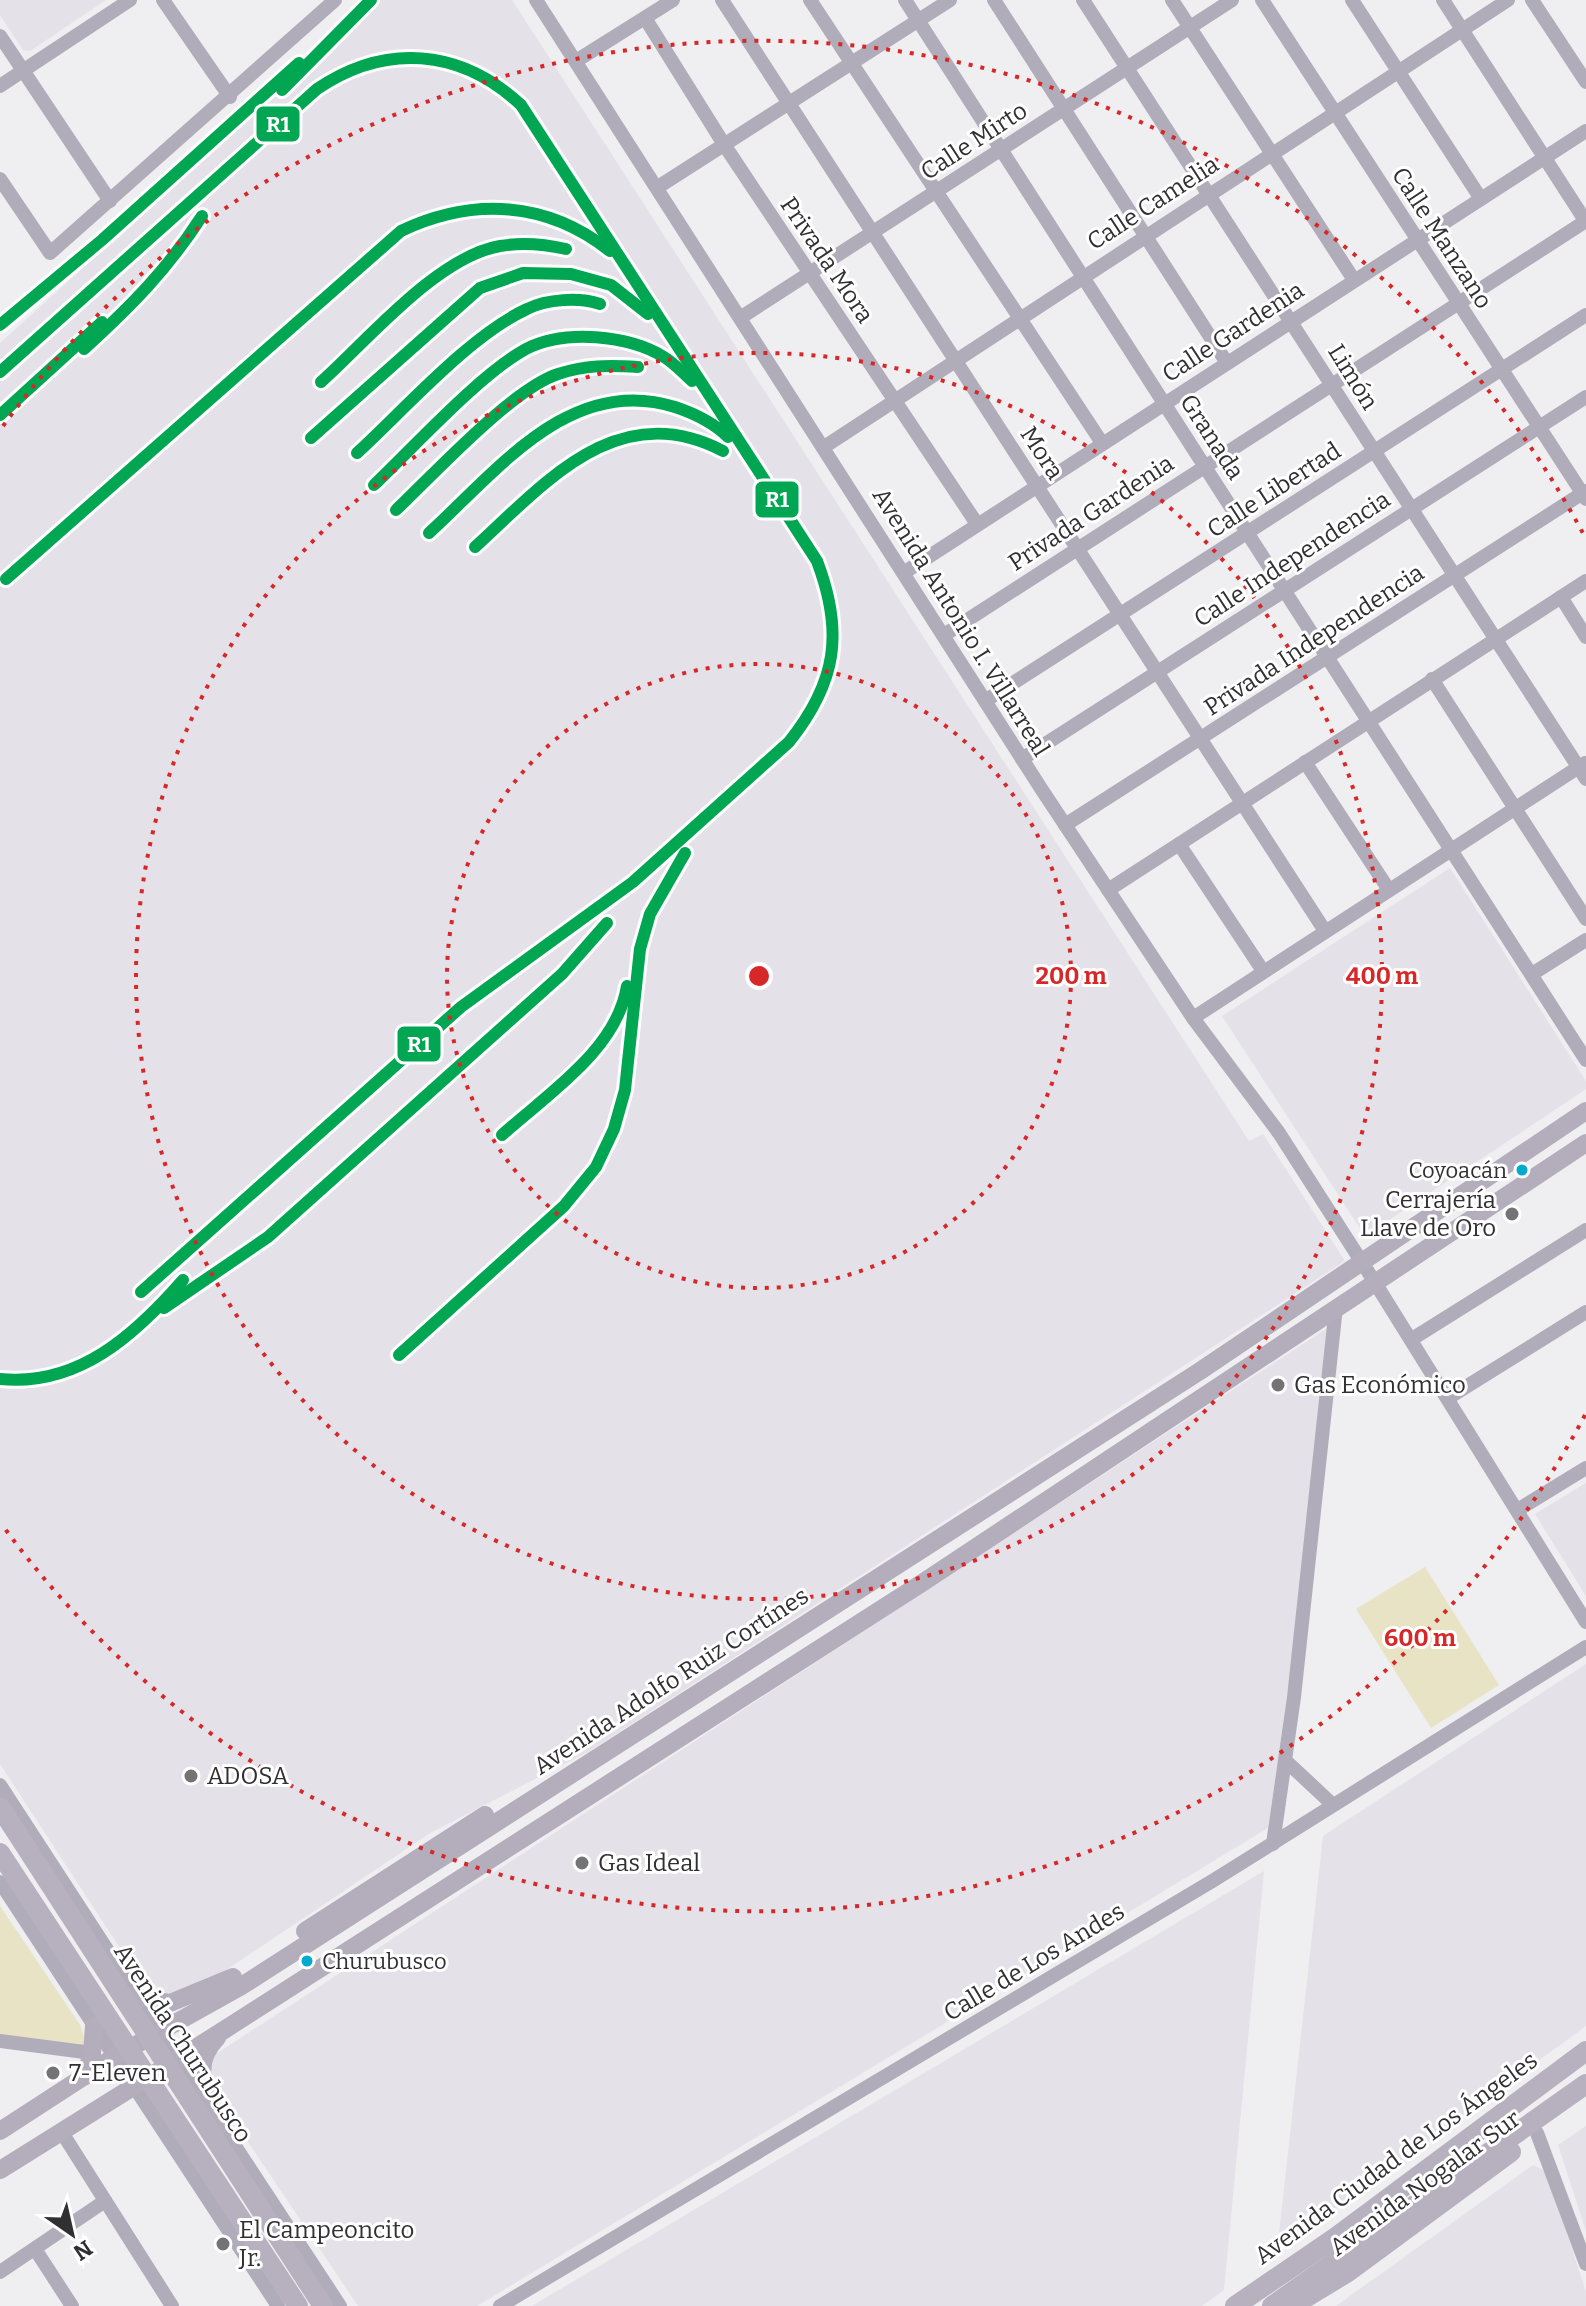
<svg xmlns="http://www.w3.org/2000/svg" width="1586" height="2306" font-family="Bitter,serif">
	<style>
		.built { fill: #e4e1e9 }
		.green { fill: #e8e3c5 }
		.lines { fill: none; stroke-linecap: round; stroke-linejoin: round }
		.minor { stroke: #b1acba; stroke-width: 14 }
		.major { stroke: #b3adbc; stroke-width: 18 }
		.highway { stroke: #b7b0bf; stroke-width: 20 }
		.rail-1-casing { stroke: #fff; stroke-width: 18 }
		.rail-1 { stroke: #00a651; stroke-width: 12 }
		.ring { fill: none; stroke: #d62828; stroke-width: 4; stroke-dasharray: 4 8 }
		.bus-dot { fill: #00a9ce; stroke: #fff; stroke-width: 3 }
		.poi-dot { fill: #737274; stroke: #fff; stroke-width: 3 }
		.labels { text-anchor: middle; stroke-width: 6; stroke-linejoin: round; paint-order: stroke }
		.bus-label { font-size: 22px; fill: #303032; stroke: #fff; text-anchor: end }
		.street-label { font-size: 24px; fill: #303032; stroke: #fff }
		.poi-label { font-size: 24px; fill: #303032; stroke: #fff; text-anchor: start }
		.centre { fill: #d62828; stroke: #fff; stroke-width: 4 }
		.ring-label { font-size: 24px; text-anchor: middle; font-weight: bold; fill: #d62828; stroke: #fff; stroke-width: 6; stroke-linejoin: round; paint-order: stroke }
		.line-badge { stroke: #fff; stroke-width: 3 }
		.badge-label { font-size: 22px; text-anchor: middle; font-weight: bold; fill: #fff }
	</style>
	<rect width="100%" height="100%" fill="#efeef0"/>
	<g class="built">
		<polygon points="0,0 106,0 30,51 23,50 0,15"/>
		<polygon points="379,0 512,0 1249,1141 1263,1134 1345,1261 590,1751 430,1833 213,1979 167,1994 135,1971 0,1764 0,343"/>
		<polygon points="1450,868 1586,1081 1586,1089 1365,1236 1222,1016"/>
		<polygon points="1329,1327 1295,1638 1268,1828 477,2306 358,2306 218,2097 210,2073 213,2056"/>
		<polygon points="1586,1483 1586,1596 1535,1514"/>
		<polygon points="1586,1664 1586,2026 1277,2252 1323,1836"/>
		<polygon points="1264,1871 1224,2290 1202,2306 532,2306"/>
		<polygon points="1586,2126 1586,2231 1558,2145"/>
		<polygon points="1533,2165 1547,2172 1586,2292 1586,2306 1336,2306"/>
	</g>
	<g class="green">
		<polygon points="1425,1567 1499,1685 1431,1728 1356,1609"/>
		<polygon points="0,1906 80,2025 87,2046 0,2037"/>
	</g>
	<g class="lines">
		<g class="minor">
			<polyline points="163,0 230,97"/>
			<polyline points="536,0 1042,790 1193,1018 1279,1133 1374,1281 1586,1622"/>
			<polyline points="722,0 1325,931"/>
			<polyline points="810,0 1102,443"/>
			<polyline points="905,0 1586,1060"/>
			<polyline points="994,0 1227,363"/>
			<polyline points="1083,0 1586,779"/>
			<polyline points="1172,0 1354,280"/>
			<polyline points="1262,0 1586,499"/>
			<polyline points="1352,0 1481,199"/>
			<polyline points="1443,0 1586,222"/>
			<polyline points="1532,0 1586,82"/>
			<polyline points="645,18 725,146 977,524"/>
			<polyline points="0,36 110,201"/>
			<polyline points="576,61 673,0"/>
			<polyline points="0,86 130,0"/>
			<polyline points="0,179 50,253 335,0"/>
			<polyline points="658,187 950,0"/>
			<polyline points="740,318 1232,0"/>
			<polyline points="824,447 1508,0"/>
			<polyline points="905,572 1586,131"/>
			<polyline points="1561,597 1586,637"/>
			<polyline points="944,635 1586,221"/>
			<polyline points="1432,679 1586,919"/>
			<polyline points="985,701 1586,315"/>
			<polyline points="1022,759 1586,397"/>
			<polyline points="1305,762 1389,890"/>
			<polyline points="1065,825 1586,491"/>
			<polyline points="1179,844 1263,971"/>
			<polyline points="1108,890 1586,581"/>
			<polyline points="1532,974 1586,940"/>
			<polyline points="1193,1018 1585,763"/>
			<polyline points="1412,1339 1586,1230"/>
			<polyline points="1448,1398 1586,1312"/>
			<polyline points="1519,1509 1586,1468"/>
			<polyline points="1286,1761 1333,1805"/>
			<polyline points="0,1785 205,2100"/>
			<polyline points="1273,1844 1294,1697 1336,1307"/>
			<polyline points="0,1882 278,2306"/>
			<polyline points="0,2041 92,2053"/>
			<polyline points="216,2117 340,2306"/>
			<polyline points="61,2131 172,2306"/>
			<polyline points="1537,2133 1586,2264"/>
			<polyline points="35,2249 72,2306"/>
			<polyline points="0,2272 105,2201"/>
			<polyline points="500,2306 1214,1880 1586,1647"/>
		</g>
		<g class="major">
			<polyline points="305,1931 485,1815"/>
			<polyline points="136,1997 170,2003 233,1977"/>
			<path d="M217,2038C189,2066 207,2094 221,2125"/>
			<polyline points="85,2076 92,2053 94,2026"/>
			<polyline points="0,2131 114,2057 240,1987 1200,1371 1586,1111"/>
			<polyline points="0,2170 224,2030 922,1583 1586,1143"/>
		</g>
		<g class="highway">
			<polyline points="0,1807 323,2306"/>
			<polyline points="0,1853 298,2306"/>
			<polyline points="1235,2306 1336,2237 1586,2051"/>
			<polyline points="1272,2306 1586,2084"/>
			<polyline points="1292,2306 1348,2272 1511,2152"/>
		</g>
		<g class="rail-1-casing">
			<g id="rail-1">
				<polyline points="282,90 371,0"/>
				<polyline points="0,325 102,240 299,63"/>
				<path d="M84,349C131,306 167,270 202,216"/>
				<path d="M0,372L317,89C385,43 460,48 521,105L817,561C844,632 837,682 789,742L633,882L461,1007L141,1292"/>
				<path d="M321,382C368,340 437,257 500,246C523,242 544,244 566,249"/>
				<polyline points="0,415 102,322"/>
				<polyline points="311,438 480,288 523,273 571,274 611,285 648,314"/>
				<path d="M357,453C406,408 469,336 527,309C547,299 579,297 600,304"/>
				<path d="M374,485C414,447 480,374 526,349C565,329 628,335 664,357C674,363 683,373 692,381"/>
				<path d="M396,510C434,474 512,389 558,374C585,365 609,365 638,367"/>
				<path d="M429,533C498,470 571,374 675,407C693,413 714,423 728,437"/>
				<path d="M475,547C545,483 618,396 723,451"/>
				<path d="M6,579L401,231C473,197 547,201 610,251"/>
				<path d="M502,1135C546,1095 617,1050 627,986"/>
				<polyline points="164,1308 268,1237 562,974 607,923"/>
				<polyline points="399,1355 564,1206 596,1167 614,1129 625,1090 640,949 650,914 685,853"/>
				<path d="M0,1379C78,1387 135,1335 183,1280"/>
			</g>
		</g>
		<use href="#rail-1" class="rail-1"/>
	</g>
	<g class="ring">
		<circle cx="759" cy="976" r="312"/>
		<circle cx="759" cy="976" r="623"/>
		<path d="M1585 1415A935 935 0 0 1 3 1526M3 426A935 935 0 0 1 1585 537"/>
	</g>
	<g class="bus-dot">
		<circle cx="1522" cy="1170" r="7"/>
		<circle cx="307" cy="1961" r="7"/>
	</g>
	<g class="poi-dot">
		<circle cx="1512" cy="1214" r="8"/>
		<circle cx="1278" cy="1385" r="8"/>
		<circle cx="191" cy="1776" r="8"/>
		<circle cx="582" cy="1863" r="8"/>
		<circle cx="53" cy="2073" r="8"/>
		<circle cx="223" cy="2244" r="8"/>
	</g>
	<g class="labels">
		<g class="bus-label">
			<text x="1507" y="1178">Coyoacán</text>
			<text x="322" y="1969" text-anchor="start">Churubusco</text>
		</g>
		<g class="street-label">
			<text transform="translate(974 141) rotate(-33)" y="8">Calle Mirto</text>
			<text transform="translate(1153 203) rotate(-33)" y="8">Calle Camelia</text>
			<text transform="translate(1442 238) rotate(57)" y="8">Calle Manzano</text>
			<text transform="translate(827 260) rotate(56)" y="8">Privada Mora</text>
			<text transform="translate(1233 332) rotate(-33)" y="8">Calle Gardenia</text>
			<text transform="translate(1353 377) rotate(58)" y="8">Limón</text>
			<text transform="translate(1212 437) rotate(57)" y="8">Granada</text>
			<text transform="translate(1042 453) rotate(57)" y="8">Mora</text>
			<text transform="translate(1274 490) rotate(-33)" y="8">Calle Libertad</text>
			<text transform="translate(1091 513) rotate(-33)" y="8">Privada Gardenia</text>
			<text transform="translate(1292 559) rotate(-33)" y="8">Calle Independencia</text>
			<text transform="translate(961 622) rotate(58)" y="8">Avenida Antonio I. Villarreal</text>
			<text transform="translate(1314 640) rotate(-33)" y="8">Privada Independencia</text>
			<text transform="translate(671 1681) rotate(-33)" y="8">Avenida Adolfo Ruiz Cortínes</text>
			<text transform="translate(1034 1962) rotate(-31)" y="8">Calle de Los Andes</text>
			<text transform="translate(183 2043) rotate(57)" y="8">Avenida Churubusco</text>
			<text transform="translate(1396 2158) rotate(-36)" y="8">Avenida Ciudad de Los Ángeles</text>
			<text transform="translate(1425 2183) rotate(-36)" y="8">Avenida Nogalar Sur</text>
		</g>
		<g class="poi-label">
			<text x="1496" y="1208" text-anchor="end">Cerrajería<tspan x="1496" dy="28">Llave de Oro</tspan></text>
			<text x="1294" y="1393">Gas Económico</text>
			<text x="207" y="1784">ADOSA</text>
			<text x="598" y="1871">Gas Ideal</text>
			<text x="69" y="2081">7-Eleven</text>
			<text x="239" y="2238">El Campeoncito<tspan x="239" dy="28">Jr.</tspan></text>
		</g>
	</g>
	<circle cx="759" cy="976" r="12" class="centre"/>
	<g class="ring-label">
		<text x="1071" y="984">200 m</text>
		<text x="1382" y="984">400 m</text>
		<text x="1420" y="1646">600 m</text>
	</g>
	<g class="line-badge">
		<rect x="255" y="105" width="46" height="38" rx="8" fill="#00a651"/>
		<rect x="754" y="480" width="46" height="39" rx="8" fill="#00a651"/>
		<rect x="396" y="1025" width="46" height="38" rx="8" fill="#00a651"/>
	</g>
	<g class="badge-label">
		<text x="278" y="132">R1</text>
		<text x="777" y="507">R1</text>
		<text x="419" y="1052">R1</text>
	</g>
	<g transform="translate(72 2234) rotate(146)" stroke="#ffffff" stroke-width="6" paint-order="stroke">
	<path d="M0-6L14 30L0 20L-14 30Z" fill="#303032"/>
	<text y="-12" font-size="22" font-weight="bold" text-anchor="middle" fill="#303032">N</text>
	</g>
</svg>
